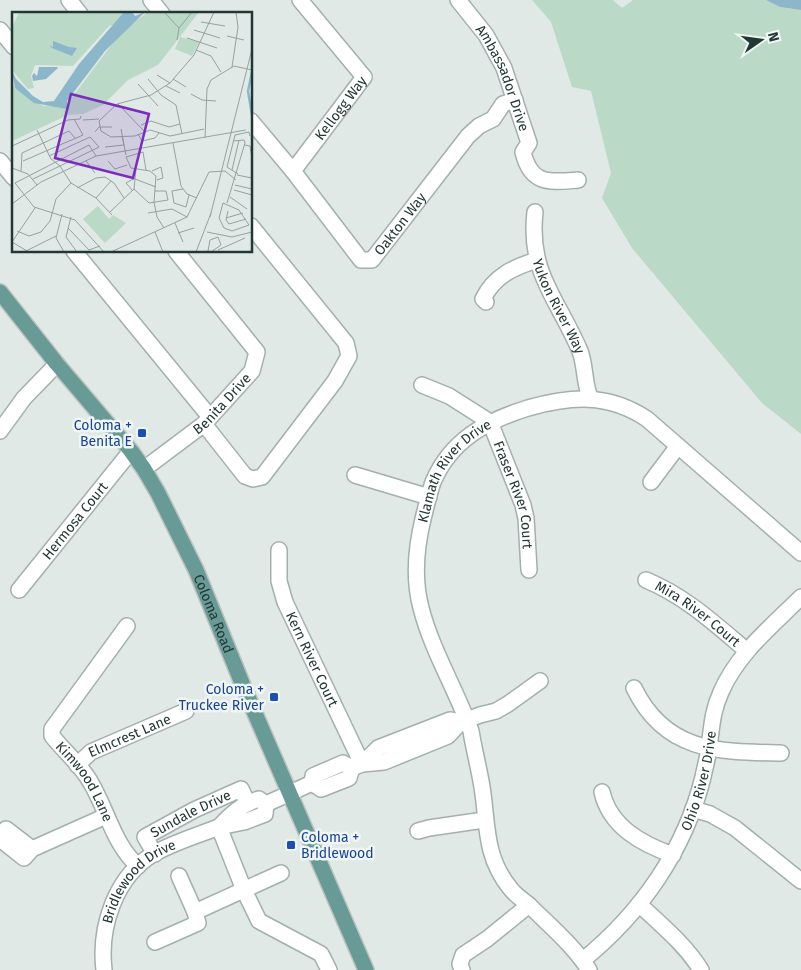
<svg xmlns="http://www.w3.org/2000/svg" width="801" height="970" font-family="'Fira Sans',sans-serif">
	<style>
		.green { fill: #bad9c7 }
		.water { fill: #8cb7ca }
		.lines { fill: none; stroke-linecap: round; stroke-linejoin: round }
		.minor-casing { stroke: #a3b0ad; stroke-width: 18 }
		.major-casing { stroke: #bdc3c2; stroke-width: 18 }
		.minor { stroke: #fff; stroke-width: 15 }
		.major { stroke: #689b96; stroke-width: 15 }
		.transit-dot { fill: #1a4fb4; stroke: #f0f6f4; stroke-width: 2 }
		.labels { text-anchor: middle; stroke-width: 5; stroke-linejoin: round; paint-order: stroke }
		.street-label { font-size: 14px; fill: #223835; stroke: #f0f6f4 }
		.transit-label { font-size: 14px; fill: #164399; stroke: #f0f6f4; text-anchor: end }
		.inset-river { fill: none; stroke: #8cb7ca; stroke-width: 2.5 }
		.inset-road { fill: none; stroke: #94a29f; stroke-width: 1 }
		.view { fill: #7b2cbf; fill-opacity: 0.15; stroke: #7b2cbf; stroke-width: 2.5 }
		.inset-edge { fill: none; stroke: #223835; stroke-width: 2.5 }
	</style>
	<rect width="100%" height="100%" fill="#e0e9e6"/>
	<polygon class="green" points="532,0 613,0 622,8 633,0 766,0 780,7 801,10 801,434 762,403 632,248 602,198 611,173 591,91 572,87 551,22"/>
	<polygon class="water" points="766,0 801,0 801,10 780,7"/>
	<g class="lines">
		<g class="minor-casing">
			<g id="minor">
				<polyline points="69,0 80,14"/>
				<polyline points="151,0 162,14"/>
				<path id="s1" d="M458,0L486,35L504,68L529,143L523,152C531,186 551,182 578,180"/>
				<polyline points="0,30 14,47"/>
				<path id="s2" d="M251,121L293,171L361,260H372L468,136L479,126L493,119L503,104L515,100"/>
				<polyline points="0,161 14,178"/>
				<path id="s3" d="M293,171L364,77L300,0"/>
				<path id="s4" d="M535,212C528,273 558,299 580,351C586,367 584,387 591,399"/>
				<polyline points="74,251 210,417"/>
				<path d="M486,302L483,299C494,276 514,267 537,260"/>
				<path id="s5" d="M422,385L449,396L490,422L523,505L526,518L529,570"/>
				<polyline points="204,424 245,476 253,479 262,477 335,381 349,356 346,343 251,226"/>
				<polyline points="0,431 24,398 57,364"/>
				<path id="s6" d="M144,469L204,424L252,371L257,352L176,251"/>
				<polyline points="355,475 429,497"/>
				<polyline points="651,482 678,446"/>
				<path id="s7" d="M279,550V581L285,602L362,764L352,768L343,763L313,776L312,783"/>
				<path id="s8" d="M646,580C685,596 715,624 747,651"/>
				<path id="s9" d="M19,590L131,451"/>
				<path id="s10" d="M127,626L52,729V736C64,751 82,766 91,783C107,810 114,845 138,866"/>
				<path d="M634,688C665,752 718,752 781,753"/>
				<polygon points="450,720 461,722 448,736 384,762 362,764 378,748"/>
				<polyline points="461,722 480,715 496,711 508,704 540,681"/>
				<path id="s11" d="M77,765L91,752L186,711"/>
				<polyline points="312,783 321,789 349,778 352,768"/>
				<path d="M602,792C610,827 642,844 673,855"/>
				<path d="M259,799L266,804L265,814L244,822L219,827C231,814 242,804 259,799Z"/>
				<polyline points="266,804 312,783"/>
				<polyline points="693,809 710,814 735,828 801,881"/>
				<polyline points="418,831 429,828 484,820"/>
				<polyline points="0,838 6,829 32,849"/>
				<polyline points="0,839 24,858 32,849 106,816"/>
				<path id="s12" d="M155,854L145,837L194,810L241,789L247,802"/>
				<polyline points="179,876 195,912"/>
				<path d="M639,904C661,925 685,944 701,970"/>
				<polyline points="155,942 198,923 195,912 281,873"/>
				<path id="s13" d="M583,960C641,913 685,850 703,777C705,767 708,757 709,747C712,726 712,712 721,692C738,653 772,626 801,597"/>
				<path id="s14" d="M104,970C99,927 115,876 155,853C175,842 198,835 219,827L244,890L259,921L321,954L329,970"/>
				<polyline points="462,970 460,964 463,955 487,939 529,905"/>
				<path id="s15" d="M589,970C574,946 550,926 530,906C523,900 515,895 510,888C484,856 488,824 482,787C479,768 474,750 471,731C456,689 432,651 421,608C413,578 416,548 423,519C426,507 429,494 433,482C451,440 486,421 528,408C571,396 608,393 647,419L801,553"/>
			</g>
		</g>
		<g class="major-casing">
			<g id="major">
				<path id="s16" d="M0,292L57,364L131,451L144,469L158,493L196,570L244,688L366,970"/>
			</g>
		</g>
		<use href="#minor" class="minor"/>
		<use href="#major" class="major"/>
	</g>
	<g class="transit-dot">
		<rect x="137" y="428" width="10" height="10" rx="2.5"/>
		<rect x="269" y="692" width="10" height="10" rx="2.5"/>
		<rect x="286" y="840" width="10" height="10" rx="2.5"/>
	</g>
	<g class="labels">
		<g class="street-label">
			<text dy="5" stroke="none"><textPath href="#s1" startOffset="91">Ambassador Drive</textPath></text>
			<text dy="5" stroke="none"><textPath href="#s3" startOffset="79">Kellogg Way</textPath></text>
			<text dy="5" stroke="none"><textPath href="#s2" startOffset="234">Oakton Way</textPath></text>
			<text dy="5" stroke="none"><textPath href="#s4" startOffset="99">Yukon River Way</textPath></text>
			<text dy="5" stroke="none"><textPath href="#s6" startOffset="102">Benita Drive</textPath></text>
			<text dy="5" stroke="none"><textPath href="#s15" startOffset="560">Klamath River Drive</textPath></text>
			<text dy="5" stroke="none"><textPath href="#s5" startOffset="155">Fraser River Court</textPath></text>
			<text dy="5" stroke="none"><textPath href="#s9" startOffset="89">Hermosa Court</textPath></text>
			<text dy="5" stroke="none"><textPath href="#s16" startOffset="389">Coloma Road</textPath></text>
			<text dy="5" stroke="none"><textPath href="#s8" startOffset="62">Mira River Court</textPath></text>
			<text dy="5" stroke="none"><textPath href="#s7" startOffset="116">Kern River Court</textPath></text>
			<text dy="5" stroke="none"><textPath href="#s11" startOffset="61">Elmcrest Lane</textPath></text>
			<text dy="5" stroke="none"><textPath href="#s13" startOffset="218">Ohio River Drive</textPath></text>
			<text dy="5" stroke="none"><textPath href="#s10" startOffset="191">Kimwood Lane</textPath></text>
			<text dy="5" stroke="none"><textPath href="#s12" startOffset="71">Sundale Drive</textPath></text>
			<text dy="5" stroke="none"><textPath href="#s14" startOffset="102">Bridlewood Drive</textPath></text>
		</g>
		<g class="transit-label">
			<text x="132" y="430">Coloma +<tspan x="132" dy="16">Benita E</tspan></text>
			<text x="264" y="694">Coloma +<tspan x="264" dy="16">Truckee River</tspan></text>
			<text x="301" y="842" text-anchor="start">Coloma +<tspan x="301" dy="16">Bridlewood</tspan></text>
		</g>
	</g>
	<g transform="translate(12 12)">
		<rect width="240" height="240" fill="#e0e9e6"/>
		<path d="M7,0H115L105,12L97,14L61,54L23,53L19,64L22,76L16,77L0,58V16ZM136,0H187L146,53L116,68L91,93L71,102L56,103L0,129V71L3,76L31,94L55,92L110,19ZM168,25L187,30L180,44L163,37ZM86,194L97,207L101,203L114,211L93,231L71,207Z" fill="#bad9c7"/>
		<path d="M112,0H120L123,4L133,0L93,39L55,89V97L22,91L3,76L0,59L4,67L21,84L31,90L42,89L67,52ZM41,29L57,35L65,36L60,44L40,36L37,33L41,35ZM27,55H45L46,56L34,67L21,69L20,64L22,61L25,64Z" fill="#8cb7ca"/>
		<path class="inset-river" d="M240,60L236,79L240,103"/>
		<path class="inset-road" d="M152,0L167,16M189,10L213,14M182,18L208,26M215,24L232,28M175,26L205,36M165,28L167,16L180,0M184,38L199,44L209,60M220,55L226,15L224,0M145,63L158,71M136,67L149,83L164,93L170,122M161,67L174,75M126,72L146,94M154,74L168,81M179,82L190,88L204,89M106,92L132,119M71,108L87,107M129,113L139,109L157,115L168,112M109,117L112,133L110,124M192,117L158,124L138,118L123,124L99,125L89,119L87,109L105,92L139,83L158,71L182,43L202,0M25,118L39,147L48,154L59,171L84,186L100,203M83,120L87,115H100M126,122L130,129L143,126L147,121M193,126L195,77L199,68L222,54L240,58M161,131L169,174L175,182L185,186M233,133L238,134L240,146M0,134L56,108L68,107L69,104M93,135L112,133L114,143M37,144L78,125L87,135L81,138M84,144L77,133L3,171L22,195L63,208L92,240M11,149L71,123L62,107M74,149L83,161M96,149L103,157L115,153M0,156L16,162L25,173M134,158L131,140L114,145L119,156L138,159L144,164L142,190L145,205L152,216M220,158L227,128M9,159L10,141L57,119L63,126M140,159L149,155L151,166L145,168M226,162L215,155L223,123L237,120L238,124M225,163L240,166M21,167L81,138M123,167L144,175M223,173L240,177M65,176L84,166L93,165L102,171L112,186M122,177L137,191L156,188L154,179H143M171,177L160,179L162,191L174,195L177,183M222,178L240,183M121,179L114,171L123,166M218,185L235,197M84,186L99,169M211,191L227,198L237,213L220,219L212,216L207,206ZM215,191L233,131L232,128L221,129M0,192L29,170L84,144L234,118M216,199L214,208L217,212L234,207M98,200L122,177L124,157M136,201L160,197L175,205M50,202L44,226L52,240M59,205L54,225L65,240M198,205L240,37M214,206L231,201M163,211L171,230M56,216L77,238L88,234M5,219L17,224L29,220L38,209L44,187L59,171M143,220L151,240M195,220L220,225L240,220M166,221L182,216M0,230L23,196M0,230L15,239M206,238L233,226M196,239L198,228L206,225L209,233L199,240M12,240L44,224M99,240L175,205L197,160L213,159L224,168M184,240L199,201"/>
		<path class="view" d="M59,82L137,102L121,166L43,146Z"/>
		<rect width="240" height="240" class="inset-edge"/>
	</g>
	<g transform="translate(761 40) rotate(76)" stroke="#f0f6f4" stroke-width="4" paint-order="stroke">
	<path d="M0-4L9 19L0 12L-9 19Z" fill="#223835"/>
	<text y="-8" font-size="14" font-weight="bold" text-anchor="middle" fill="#223835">N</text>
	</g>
</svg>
